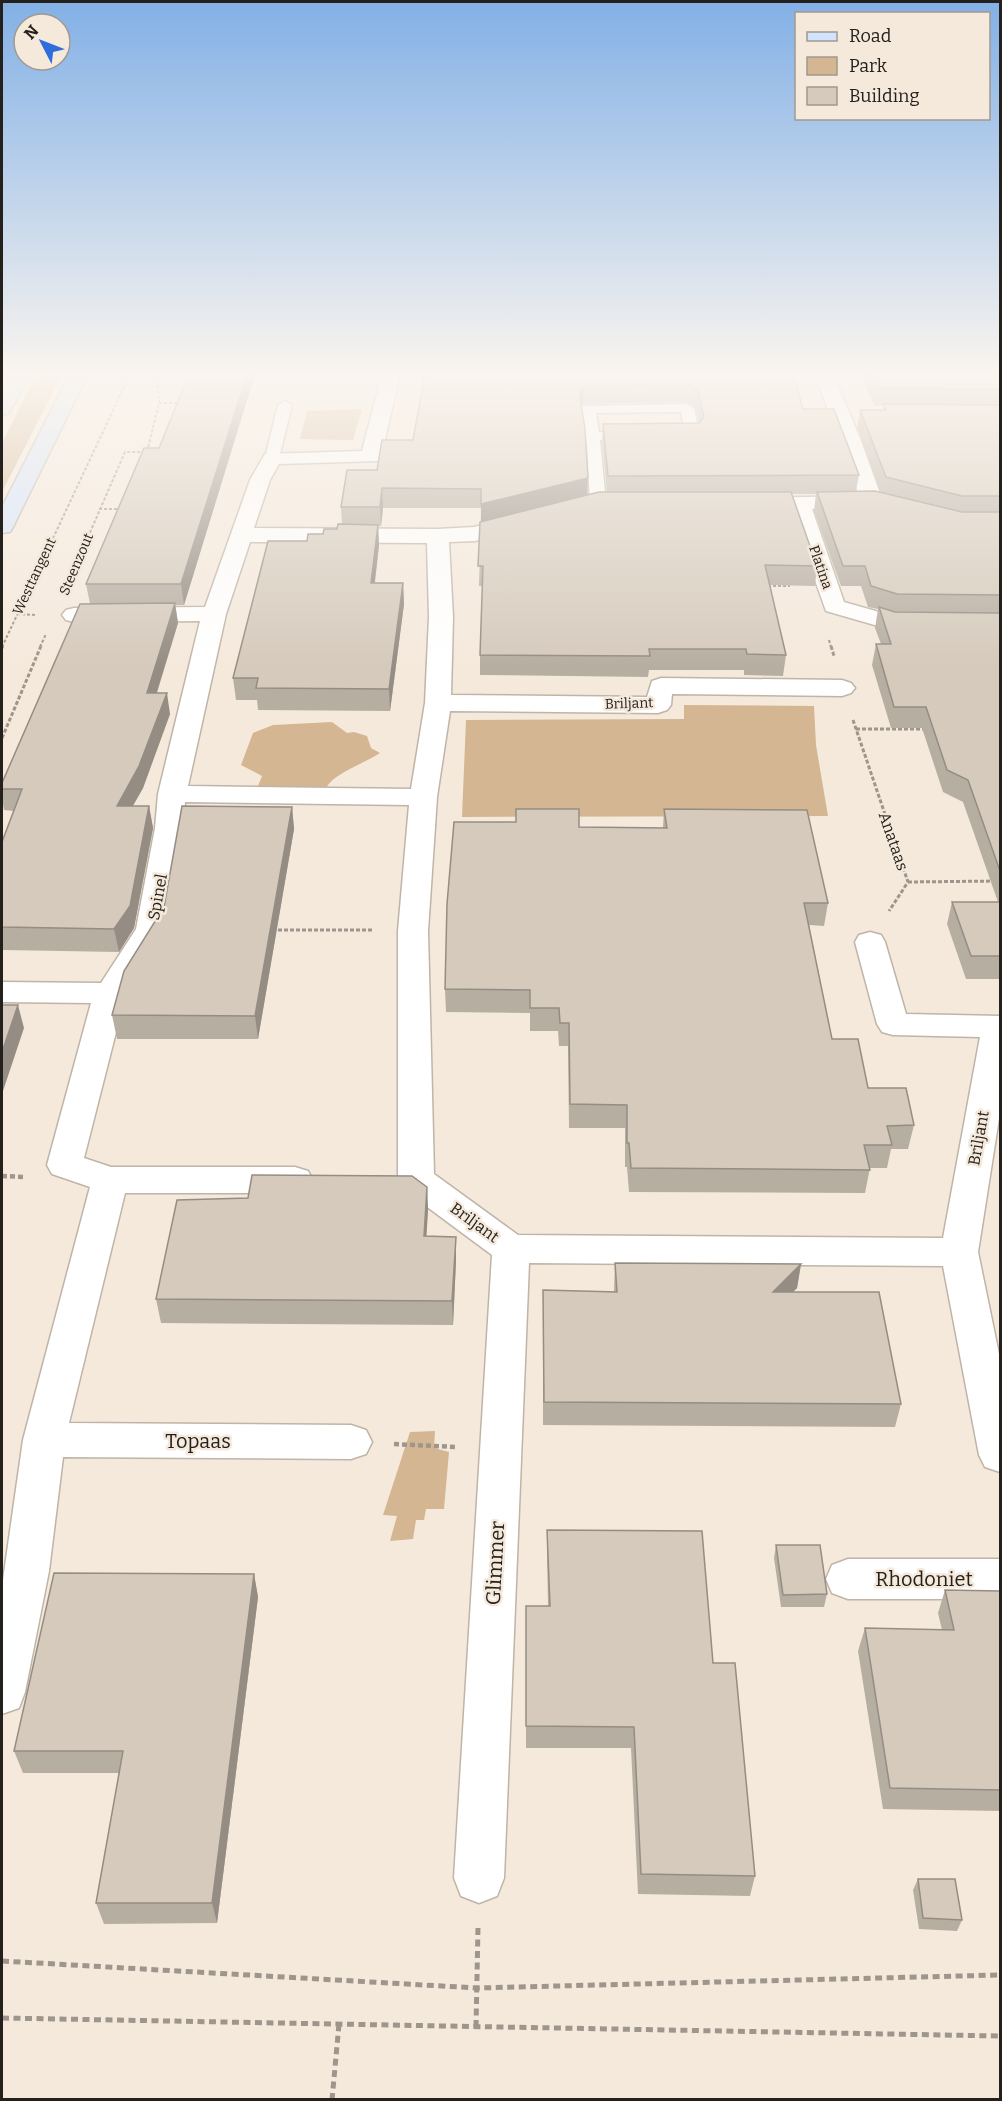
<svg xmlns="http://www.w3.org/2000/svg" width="1002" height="2101" font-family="Bitter,serif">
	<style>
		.green { fill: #d4b792 }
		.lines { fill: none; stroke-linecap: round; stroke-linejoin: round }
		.lane-casing { stroke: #bfb4a7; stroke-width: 3 }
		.street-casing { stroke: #bfb4a7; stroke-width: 3 }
		.secondary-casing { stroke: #bfb4a7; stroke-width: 3 }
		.path-far3 { stroke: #9e968c; stroke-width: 2; stroke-dasharray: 3 2; stroke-linecap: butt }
		.path-far2 { stroke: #9e968c; stroke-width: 3; stroke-dasharray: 4 2; stroke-linecap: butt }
		.path-far1 { stroke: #9e968c; stroke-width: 4.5; stroke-dasharray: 5 3; stroke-linecap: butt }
		.path { stroke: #9e968c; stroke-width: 5; stroke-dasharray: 7 4.5; stroke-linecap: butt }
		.lane { fill: #fff; fill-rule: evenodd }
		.street { fill: #fff; fill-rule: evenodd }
		.secondary { fill: #d3e3fe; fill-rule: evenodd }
		.wall { fill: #b7aea2; fill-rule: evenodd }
		.shaded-wall { fill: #958d84 }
		.building { fill: #d5cabc; stroke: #958d84; stroke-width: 1.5 }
		.labels { text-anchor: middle; stroke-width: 5; stroke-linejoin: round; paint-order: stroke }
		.far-street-label { font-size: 14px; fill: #24201b; stroke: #f5e9dc }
		.street-label { font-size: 16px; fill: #24201b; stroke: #f5e9dc }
		.near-street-label { font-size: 20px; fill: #24201b; stroke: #f5e9dc }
	</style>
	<rect width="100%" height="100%" fill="#f5e9dc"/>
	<g class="green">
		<polygon points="37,374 62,374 2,492 2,443"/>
		<polygon points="362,409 353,440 300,439 307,411"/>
		<polygon points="684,705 814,706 816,745 828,816 462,817 466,720 684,719"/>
		<path d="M332,722L347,733L354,732L367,736L371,748L380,753C367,762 333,774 327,787L258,786L262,776L241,765L253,733L273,725Z"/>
		<polygon points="435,1431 434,1448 449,1452 444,1509 426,1509 424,1520 416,1520 413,1539 390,1541 397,1516 383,1515 410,1432"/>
	</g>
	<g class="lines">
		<g class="lane-casing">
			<g id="lane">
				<polygon points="285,401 292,405 279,458 277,461 267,461 265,458 278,405"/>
				<path d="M687,404L694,408L700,436C693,443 676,443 669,436L671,433L685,432L681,412L596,413L599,432H635L642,436L635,440H600L606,503L603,506H593L590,503L587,447L581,409L583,406Z"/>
			</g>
		</g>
		<g class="street-casing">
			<g id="street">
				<path d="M382,374H400L381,457L378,461L279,464L270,480L254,528L438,529L474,527L524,515L532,516L535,521L532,526L475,541L449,542L453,617L451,695L647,697L652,681L661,678L842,680L851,683L855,688L851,693L842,696L672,694L671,705L667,710L658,713L450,711L437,797L428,931L434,1174L518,1235L943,1238L980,1037L893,1035L882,1032L877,1024L855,942L859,935L870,932L881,935L885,942L906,1014L1000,1016V1112L978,1252L1000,1359V1472L985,1467L979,1455L943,1266L529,1263L504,1878L497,1896L479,1903L461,1896L454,1878L492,1255L403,1189L398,1180V931L409,805L185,802L183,828L166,929L126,993L84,1158L111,1167H295L308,1171L313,1180L308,1189L295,1193H125L69,1423L351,1425L366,1430L372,1442L366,1454L351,1459L63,1457L49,1571L25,1692L19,1708L2,1714V1587L23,1440L90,1187L52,1174L47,1165L91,1003L2,1002V982L101,983L136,929L155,828L158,794L200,621L74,622L66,620L62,615L66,610L74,608L205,607L250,480L265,454L362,451ZM250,542L427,543L429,617L425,703L411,789L188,786L226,614Z"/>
				<polygon points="815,374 833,374 860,438 883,502 880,507 872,508 812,509 844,602 893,616 1000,617 1000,631 892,630 826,611 790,510 743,509 740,504 743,499 751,498 859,496"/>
				<polygon points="848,1559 1000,1559 1000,1599 848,1599 832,1593 826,1579 832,1565"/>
			</g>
		</g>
		<g class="secondary-casing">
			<g id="secondary">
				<polygon points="12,374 30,374 9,413 2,415 2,393"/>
				<polygon points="70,374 88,374 13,527 10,532 2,533 2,507"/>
			</g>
		</g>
		<g class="path-far3">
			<polyline points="159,403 180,403"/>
			<polyline points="99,509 122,509"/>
			<polyline points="68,583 125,452 147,452 159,403 157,381 160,374"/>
			<polyline points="768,586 790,586"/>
			<polyline points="17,614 37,615"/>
			<polyline points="829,640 831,647"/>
			<polyline points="2,647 130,374"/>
			<polyline points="40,647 46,634"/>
		</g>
		<g class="path-far2">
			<polyline points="831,646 834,656"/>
			<polyline points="2,648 3,646"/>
			<polyline points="853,720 908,882 889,911"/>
			<polyline points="856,729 927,729"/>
			<polyline points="2,738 41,646"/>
			<polyline points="908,882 1000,881"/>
			<polyline points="272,930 372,930"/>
		</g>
		<g class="path-far1">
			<polyline points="2,1176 25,1177"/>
			<polyline points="394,1444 456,1447"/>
		</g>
		<g class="path">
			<polyline points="2,1961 477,1988 1000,1975"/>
			<polyline points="2,2018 1000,2036"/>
			<polyline points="476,2027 478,1927"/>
			<polyline points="332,2100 339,2024"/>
		</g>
		<use href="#lane" class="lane"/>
		<use href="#street" class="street"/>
		<use href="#secondary" class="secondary"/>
	</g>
	<g class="wall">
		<polygon points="189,374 255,374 184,605 175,605 178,623 157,693 170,714 143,788 133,806 149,806 153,828 134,928 119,952 2,950 2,842 14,811 4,810 2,798 2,783 90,604 86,584 159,448"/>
		<path d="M425,374H793L803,409L859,475L856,491L881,493L857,428L860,410H883V406H874L862,374H1000V979H966L947,924L952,902H998L963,802L943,792L922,728H891L872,665L876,644H881L875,628L878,609L868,607L861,586H841L814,511L816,494H791L817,566L815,586L770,585L786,655L783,676L744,675V670H649L648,677L480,675V655L482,586H479L481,508H383L381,526H378L379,545L375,583H403L404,604L390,711L258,710L257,700H236L233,678L307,541L323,534L337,529L342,524L341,507L377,470L413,440ZM687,402L696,408L699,423L603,424L602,442L607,492L588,495L582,406L583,404Z"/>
		<polygon points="292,807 294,829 258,1039 117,1039 112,1015"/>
		<polygon points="664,809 828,903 824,926 809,925 832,1039 868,1088 914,1125 908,1149 891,1149 887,1168 870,1168 865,1193 629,1192 627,1167 625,1167 625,1128 569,1128 568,1046 559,1046 558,1031 530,1031 530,1013 446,1012 445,989 579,827 663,828"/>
		<polygon points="427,1187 428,1210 426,1237 456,1261 453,1325 161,1323 156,1299 248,1198"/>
		<polygon points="615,1263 801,1264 797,1288 793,1292 901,1404 895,1427 543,1425 543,1290 614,1292"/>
		<polygon points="547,1530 713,1663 755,1876 750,1896 638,1894 631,1748 526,1748 526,1629 548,1606 547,1553"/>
		<polygon points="776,1545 827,1594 824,1607 781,1607 774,1558"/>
		<polygon points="254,1574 258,1597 217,1923 104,1924 96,1903 119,1773 23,1773 14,1751"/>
		<polygon points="945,1590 1000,1591 1000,1811 883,1809 858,1651 865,1628 942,1630 938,1613"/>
		<polygon points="918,1879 962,1920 957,1931 919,1929 913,1890"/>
	</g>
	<g class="shaded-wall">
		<polygon points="247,374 255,374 184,605 181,584"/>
		<polygon points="584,386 583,404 579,409 579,391"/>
		<polygon points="588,478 587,497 481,523 481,504"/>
		<polygon points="382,488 383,508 381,526 380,507"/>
		<polygon points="378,525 379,545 372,604 371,583"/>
		<polygon points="403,583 404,604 390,711 389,689"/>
		<polygon points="175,603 178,623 150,714 147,693"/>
		<polygon points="167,693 170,714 143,788 120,828 117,806"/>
		<polygon points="149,806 153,828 134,928 119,952 114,929"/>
		<polygon points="292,807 294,829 258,1039 255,1016"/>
		<polygon points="18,1005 24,1028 2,1094 2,1052"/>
		<polygon points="427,1187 428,1210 425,1260 424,1236"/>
		<polygon points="456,1237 456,1261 453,1325 452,1301"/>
		<polygon points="801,1264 797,1288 769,1315 773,1292"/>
		<polygon points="254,1574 258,1597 217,1923 212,1903"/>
	</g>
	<g class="building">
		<polygon points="189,374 247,374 181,584 86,584 144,448 159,448"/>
		<polygon points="425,374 793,374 803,409 834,409 859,475 608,476 603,424 699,423 704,417 698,390 688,384 584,386 579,391 585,429 588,478 481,504 481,489 382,488 380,507 341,507 347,470 377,470 382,440 413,440"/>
		<polygon points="871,374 1000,374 1000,389 877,388"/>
		<polygon points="883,404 1000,405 1000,496 962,496 886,477 860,410 886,410"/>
		<polygon points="875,491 962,512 1000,512 1000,595 897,594 871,586 865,566 843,566 817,492"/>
		<polygon points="599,492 791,492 817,566 765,565 786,655 747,654 746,649 649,649 650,656 480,655 483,566 478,566 480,522"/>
		<polygon points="338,524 378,525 371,583 403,583 389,689 256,688 258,678 233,678 268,541 307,541 308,534 323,534 324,529 337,529"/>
		<polygon points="175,603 147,693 167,693 139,766 117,806 149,806 130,906 114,929 2,927 2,842 22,789 2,789 2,783 80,604"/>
		<polygon points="879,607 895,612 1000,613 1000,871 968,780 947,770 926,707 894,707 876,644 891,644"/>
		<polygon points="182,806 292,807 255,1016 112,1015 124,971 164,907"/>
		<polygon points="516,809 579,809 579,827 667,828 664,809 807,810 828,903 804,903 832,1039 858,1039 868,1088 906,1088 914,1125 887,1126 892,1145 864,1145 870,1170 631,1168 629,1143 627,1143 627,1105 570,1104 569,1023 560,1023 559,1008 530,1008 530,990 445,989 447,904 454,822 516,822"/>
		<polygon points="952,902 1000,902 1000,956 971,956"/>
		<polygon points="2,1005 18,1005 2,1052"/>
		<polygon points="252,1175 412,1176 427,1187 424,1236 456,1237 452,1301 156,1299 177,1200 248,1198"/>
		<polygon points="615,1263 801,1264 773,1292 879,1292 901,1404 544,1402 543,1290 617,1292"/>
		<polygon points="547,1530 702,1531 713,1663 735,1663 755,1876 641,1874 634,1727 526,1726 526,1606 550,1606"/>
		<polygon points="776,1545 820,1545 827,1594 783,1595"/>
		<polygon points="54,1573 254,1574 212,1903 96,1903 123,1751 14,1751"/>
		<polygon points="945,1590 1000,1591 1000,1790 890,1788 865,1628 954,1630"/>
		<polygon points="918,1879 955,1879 962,1920 923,1918"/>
	</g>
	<linearGradient id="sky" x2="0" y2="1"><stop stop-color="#82b0e6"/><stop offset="0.56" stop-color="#faf5ef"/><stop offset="1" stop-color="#faf5ef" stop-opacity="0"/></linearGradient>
	<rect width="1002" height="668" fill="url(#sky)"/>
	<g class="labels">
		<g class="far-street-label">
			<text transform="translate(76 564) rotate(-67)" y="5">Steenzout</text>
			<text transform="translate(821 567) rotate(71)" y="5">Platina</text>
			<text transform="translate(34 576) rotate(-65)" y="5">Westtangent</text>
			<text transform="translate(629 703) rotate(-2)" y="5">Briljant</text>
		</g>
		<g class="street-label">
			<text transform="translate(894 841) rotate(71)" y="6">Anataas</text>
			<text transform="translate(157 897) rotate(-80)" y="6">Spinel</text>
			<text transform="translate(978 1138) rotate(-80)" y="6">Briljant</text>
			<text transform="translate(475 1222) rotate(36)" y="6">Briljant</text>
		</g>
		<g class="near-street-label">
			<text x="198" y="1448">Topaas</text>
			<text transform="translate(495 1563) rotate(-87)" y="7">Glimmer</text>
			<text x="924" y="1586">Rhodoniet</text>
		</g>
	</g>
	<rect width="1002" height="2101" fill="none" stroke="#24201b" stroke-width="6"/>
	<rect x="795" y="12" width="195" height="108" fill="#f5e9dc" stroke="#a1998f" stroke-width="1.5"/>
	<rect x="807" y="32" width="30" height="9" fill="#d3e3fe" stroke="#a1998f" stroke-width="1.5"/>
	<text x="849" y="42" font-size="18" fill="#24201b">Road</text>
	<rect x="807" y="57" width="30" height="18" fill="#d4b792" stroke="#a1998f" stroke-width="1.5"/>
	<text x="849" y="72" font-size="18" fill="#24201b">Park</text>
	<rect x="807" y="87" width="30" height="18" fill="#d5cabc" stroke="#a1998f" stroke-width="1.5"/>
	<text x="849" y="102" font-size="18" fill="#24201b">Building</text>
	<g transform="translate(42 42) rotate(312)"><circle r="28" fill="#f5e9dc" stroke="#a1998f" stroke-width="1.5"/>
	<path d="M0-4.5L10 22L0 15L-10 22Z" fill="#2e6ddb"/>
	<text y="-9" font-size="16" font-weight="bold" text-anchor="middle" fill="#24201b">N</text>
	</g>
</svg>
